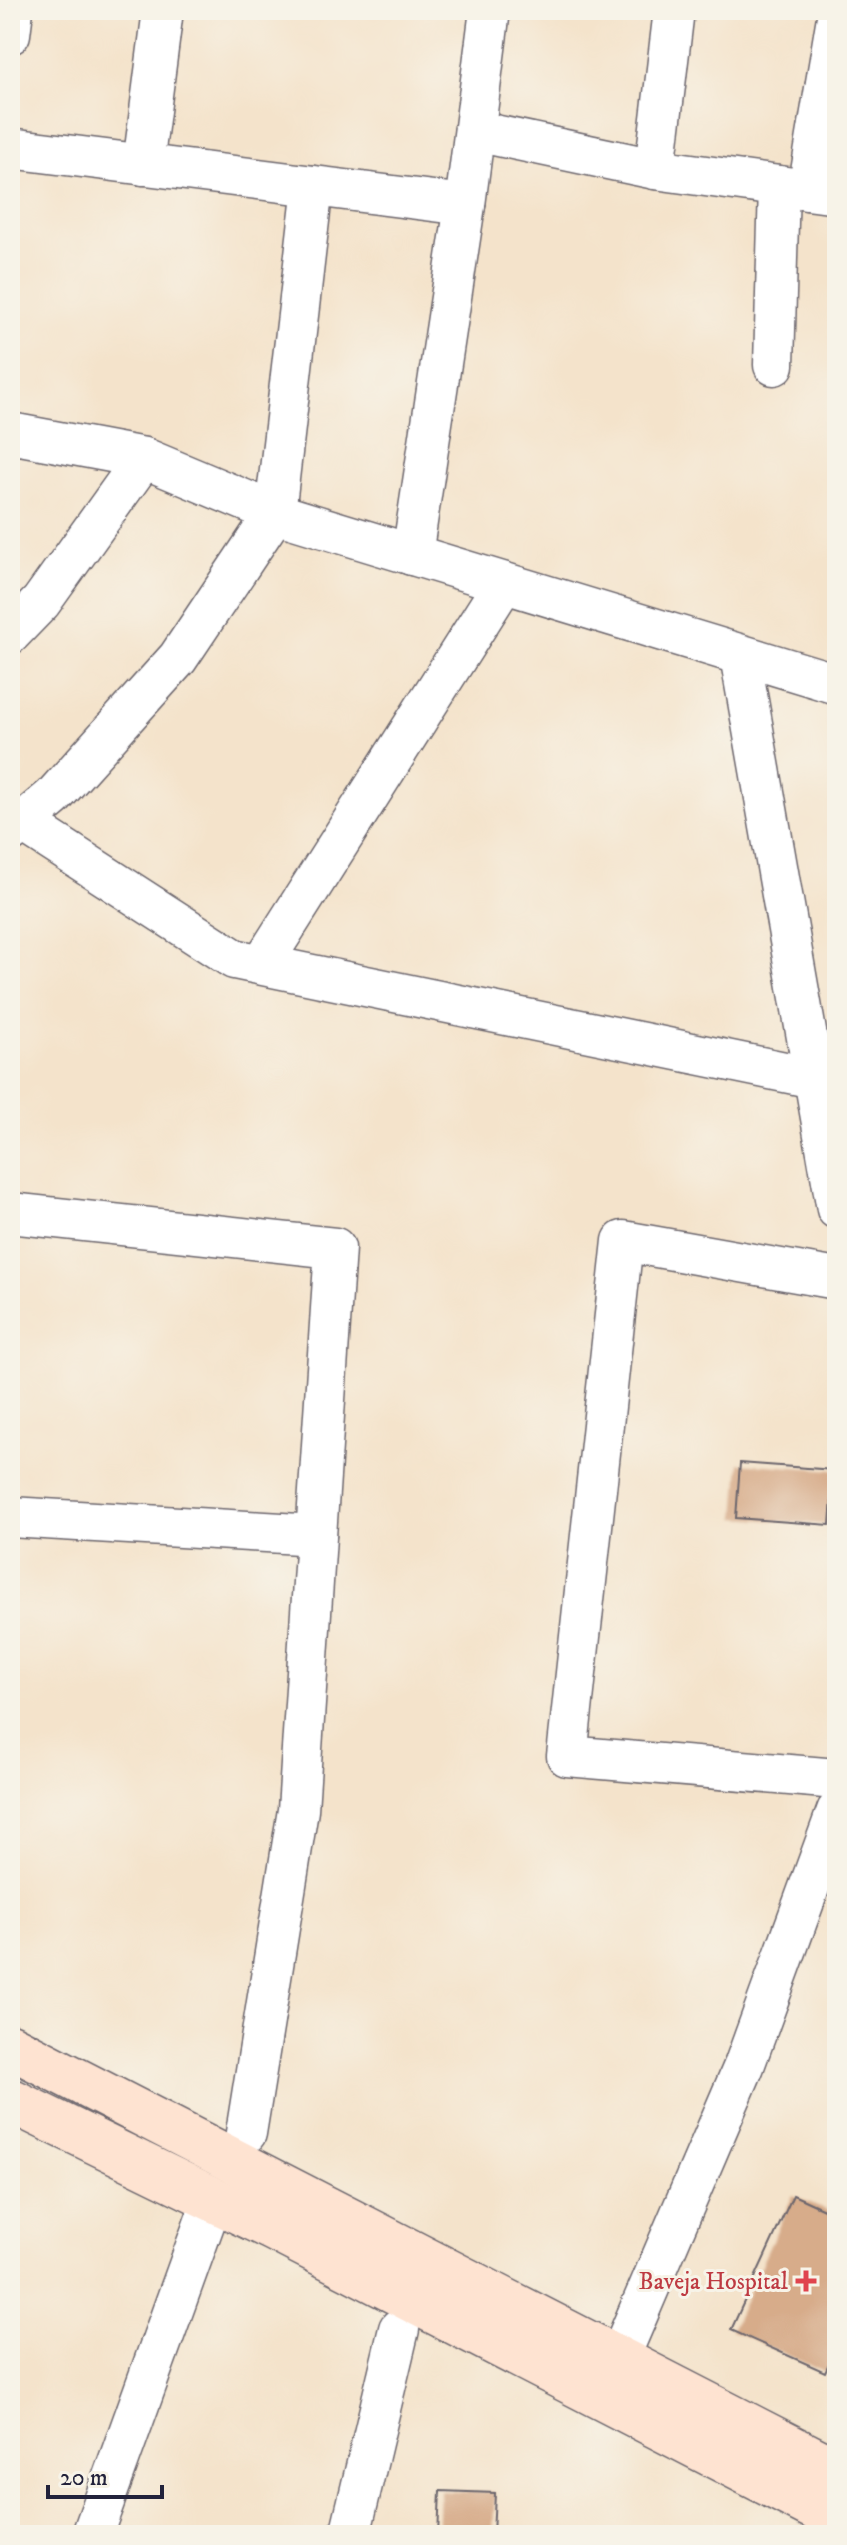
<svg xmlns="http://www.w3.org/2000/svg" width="847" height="2545" font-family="'IM FELL DW Pica',serif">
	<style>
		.building { fill: #d7ac8a }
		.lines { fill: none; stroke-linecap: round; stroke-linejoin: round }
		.street-casing { stroke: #6c666d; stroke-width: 43 }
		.secondary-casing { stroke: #6c666d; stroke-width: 47 }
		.street { stroke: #fff; stroke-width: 40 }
		.secondary { stroke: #fee3d1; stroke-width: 44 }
		.health-dot { fill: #e0444e; stroke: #f7f3e8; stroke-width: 3 }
		.labels { text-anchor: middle; stroke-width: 6; stroke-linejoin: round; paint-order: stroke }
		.health-label { font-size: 24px; fill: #be3a42; stroke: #f7f3e8; text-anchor: end }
	</style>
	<rect width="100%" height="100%" fill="#f7f3e8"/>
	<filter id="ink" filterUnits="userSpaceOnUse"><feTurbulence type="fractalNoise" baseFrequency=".0125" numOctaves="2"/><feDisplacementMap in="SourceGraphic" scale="16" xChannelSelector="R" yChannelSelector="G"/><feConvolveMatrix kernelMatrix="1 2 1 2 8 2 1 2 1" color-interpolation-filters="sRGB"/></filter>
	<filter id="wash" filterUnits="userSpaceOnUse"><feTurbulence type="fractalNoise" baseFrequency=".006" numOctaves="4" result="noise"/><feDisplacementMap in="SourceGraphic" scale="32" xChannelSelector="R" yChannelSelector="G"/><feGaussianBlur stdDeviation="1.8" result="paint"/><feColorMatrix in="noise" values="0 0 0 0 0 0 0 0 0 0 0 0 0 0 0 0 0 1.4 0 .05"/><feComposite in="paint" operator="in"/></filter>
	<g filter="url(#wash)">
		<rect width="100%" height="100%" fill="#f4e3cb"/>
		<g id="blocks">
			<g class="building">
				<polygon points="740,1463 834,1470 830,1525 736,1518"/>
				<polygon points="793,2195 837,2215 837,2346 825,2372 731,2330"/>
				<polygon points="440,2491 495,2493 493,2535 438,2535"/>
			</g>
		</g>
	</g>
	<g filter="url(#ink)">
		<use href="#blocks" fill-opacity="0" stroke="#6c666d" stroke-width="2"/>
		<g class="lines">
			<g class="street-casing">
				<g id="street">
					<polyline points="10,34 13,10"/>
					<polyline points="475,131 655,169 837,194"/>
					<polyline points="10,148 465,205"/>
					<polyline points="143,165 163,10"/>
					<polyline points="655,169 674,10"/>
					<polyline points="808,190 837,17"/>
					<polyline points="774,365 779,186"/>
					<polyline points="10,433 144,458 275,513 837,684"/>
					<polyline points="412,555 465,205 490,10"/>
					<polyline points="10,634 41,602 144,458"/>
					<polyline points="740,655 837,1209"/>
					<polyline points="22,822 234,959 814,1078"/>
					<polyline points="10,833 53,797 178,658 275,513 313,186"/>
					<polyline points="262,964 504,583"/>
					<polyline points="10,1213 335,1248 298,1810 246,2133"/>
					<polyline points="837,1279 623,1241 567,1756 837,1779"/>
					<polyline points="10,1517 316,1535"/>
					<polyline points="603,2388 619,2358 744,2066 837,1811"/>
					<polyline points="92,2535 213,2199"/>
					<polyline points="350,2535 399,2329"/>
				</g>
			</g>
			<g class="secondary-casing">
				<g id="secondary">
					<polyline points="10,2046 837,2471"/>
					<polyline points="10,2100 274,2229 837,2519"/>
				</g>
			</g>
			<use href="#street" class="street"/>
			<use href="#secondary" class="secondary"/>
		</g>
	</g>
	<path class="health-dot" d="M802 2269h8v8h8v8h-8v8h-8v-8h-8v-8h8z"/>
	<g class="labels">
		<g class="health-label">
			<text x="788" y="2289">Baveja Hospital</text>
		</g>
	</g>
	<rect width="847" height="2545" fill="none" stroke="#f7f3e8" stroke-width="40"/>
	<path d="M48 2485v12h114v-12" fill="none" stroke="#22223b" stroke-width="4"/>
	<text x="60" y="2485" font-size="24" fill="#22223b" stroke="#f7f3e8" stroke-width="6" paint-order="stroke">20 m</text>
</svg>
